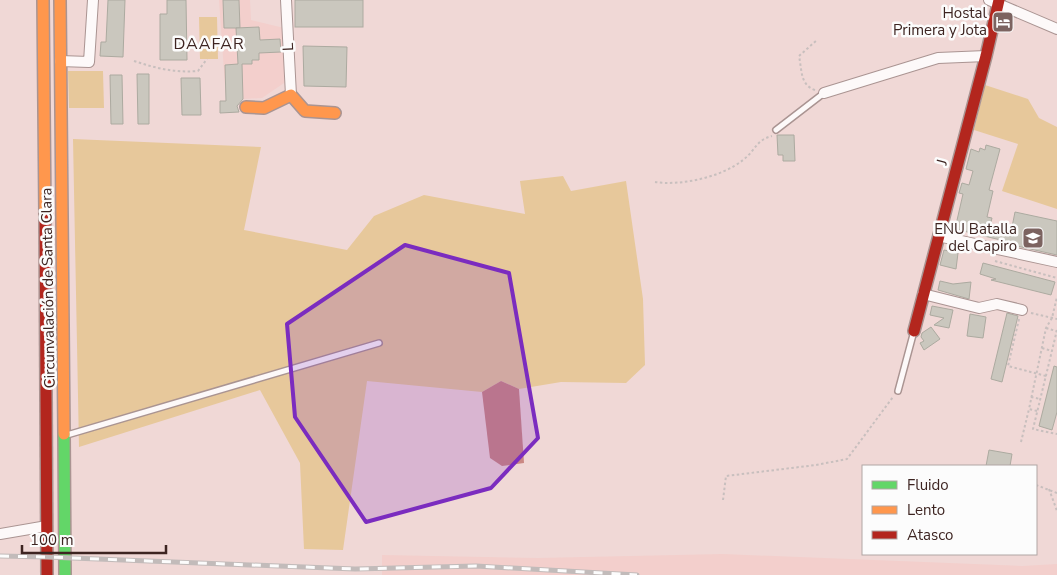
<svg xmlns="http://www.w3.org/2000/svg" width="1057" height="575" font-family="'Nunito Sans',sans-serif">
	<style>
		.built { fill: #f3cfcc }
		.green { fill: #e7c89b }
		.water { fill: #ca8883 }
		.building { fill: #cac7be; stroke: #acaaa0 }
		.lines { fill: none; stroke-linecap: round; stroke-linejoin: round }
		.lane-casing { stroke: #aa9492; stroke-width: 8 }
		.street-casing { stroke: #aa9492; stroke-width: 12 }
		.fast-casing { stroke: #aa9492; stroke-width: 14 }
		.slow-casing { stroke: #aa9492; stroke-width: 14 }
		.jam-casing { stroke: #aa9492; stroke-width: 14 }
		.path { stroke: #c8bfbe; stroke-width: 2; stroke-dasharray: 2.5 2.5; stroke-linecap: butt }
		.lane { stroke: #fdf9f9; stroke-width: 5 }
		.street { stroke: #fdf9f9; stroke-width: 10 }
		.fast { stroke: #63d668; stroke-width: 11 }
		.slow { stroke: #ff974d; stroke-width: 11 }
		.jam { stroke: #b3261e; stroke-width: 11 }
		.rail-casing { stroke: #c2bbba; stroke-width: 5 }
		.rail { stroke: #fcfcfc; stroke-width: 3; stroke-dasharray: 9; stroke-linecap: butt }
		.marked { fill: #7b2cbf; fill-opacity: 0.2; stroke: #7b2cbf; stroke-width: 4; stroke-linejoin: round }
		.labels { text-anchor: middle; stroke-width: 5; stroke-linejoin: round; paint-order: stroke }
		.poi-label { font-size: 15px; fill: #3d2421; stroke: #fcfcfc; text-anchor: end }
		.street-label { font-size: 15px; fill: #3d2421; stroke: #fcfcfc }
		.neighbourhood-label { font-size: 16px; letter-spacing: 1px; fill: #3d2421; stroke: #fcfcfc }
	</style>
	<rect width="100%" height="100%" fill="#f0d8d6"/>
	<g class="built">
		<polygon points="219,0 250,0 251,20 284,28 284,83 262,98 226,100"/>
		<polygon points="723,554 1022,566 1057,564 1057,575 382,575 382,555 538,558"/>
	</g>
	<g class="green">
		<polygon points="217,17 218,59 200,59 199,17"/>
		<polygon points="68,71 103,71 104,108 69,108"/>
		<polygon points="985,85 1028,99 1039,118 1057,127 1057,209 1002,191 1018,144 974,130"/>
		<polygon points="73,139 261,147 244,230 347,250 374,216 424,195 525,214 520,181 563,176 571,191 626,181 643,299 645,365 626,383 561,382 519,389 501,381 482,392 367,381 343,550 304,549 300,463 260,390 79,447"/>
	</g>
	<polygon class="water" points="501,381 519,389 524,463 502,466 490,458 482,392"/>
	<g class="building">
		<polygon points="108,0 125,0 123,57 100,56 101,42 106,42"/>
		<polygon points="167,0 186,0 187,60 160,60 160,14 167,14"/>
		<polygon points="223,0 239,0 240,28 224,28"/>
		<rect x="295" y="0" width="68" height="27"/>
		<polygon points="259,27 260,40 280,39 281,52 259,53 259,60 252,60 252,64 242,64 243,99 237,106 239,112 220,113 220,101 226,101 225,65 238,64 236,28"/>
		<polygon points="303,46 347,47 346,87 304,86"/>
		<polygon points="137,74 149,74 149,124 138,124"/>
		<polygon points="110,75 122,75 123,124 111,124"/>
		<polygon points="181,78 200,78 201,115 182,115"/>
		<polygon points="777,135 794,135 795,161 783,161 783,155 778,155"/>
		<polygon points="986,145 1000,149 989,190 993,191 987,217 992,218 990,226 1011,232 1015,212 1057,221 1057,255 1008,244 1009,242 955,229 963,194 959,193 962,183 969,185 973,171 966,169 971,149 979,152 980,148 985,150"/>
		<polygon points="944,250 958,253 956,269 940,265"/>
		<polygon points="983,263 1055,282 1051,295 991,280 996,279 980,274"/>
		<polygon points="940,281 953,284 971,282 969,299 938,290"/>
		<polygon points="932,306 953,310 949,328 934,325 944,318 930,315"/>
		<polygon points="1007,313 1018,316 1002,382 991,379"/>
		<polygon points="970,314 986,317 983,338 967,336"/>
		<polygon points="931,327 940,339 924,350 920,343 924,341 921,337 922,333"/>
		<polygon points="1054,366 1057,367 1057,412 1052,430 1039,426"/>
		<polygon points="989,450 1012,454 1010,466 986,466"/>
	</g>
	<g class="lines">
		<g class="lane-casing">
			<g id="lane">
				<polyline points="776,130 824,93"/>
				<polyline points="898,391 914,331"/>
				<polyline points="67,435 379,343"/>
			</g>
		</g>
		<g class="street-casing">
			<g id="street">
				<polyline points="286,0 291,95"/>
				<polyline points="989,0 1057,29"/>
				<polyline points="60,61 89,62 93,0"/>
				<polyline points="824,93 938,58 986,56"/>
				<polyline points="938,236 1057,262"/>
				<polyline points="923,294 979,308 997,304 1022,310"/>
				<polyline points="0,534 47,526"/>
			</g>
		</g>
		<g class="fast-casing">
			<polyline id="fast" points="64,434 65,575"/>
		</g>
		<g class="slow-casing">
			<g id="slow">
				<polyline points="43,0 45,216"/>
				<polyline points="60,0 64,434"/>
				<polyline points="246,107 264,108 291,95 305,111 335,113"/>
			</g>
		</g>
		<g class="jam-casing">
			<g id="jam">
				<polyline points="45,216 47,575"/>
				<polyline points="914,331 986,56 999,0"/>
			</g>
		</g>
		<g class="path">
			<path d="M134,61C155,68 175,73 198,71L207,59"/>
			<path d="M815,90C800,85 802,70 799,56L817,40"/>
			<path d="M655,182C681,186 722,177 743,160C756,150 756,140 772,136"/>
			<polyline points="995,261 1057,278"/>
			<polyline points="1031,313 1057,319"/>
			<polyline points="1019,319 1008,366 1046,376"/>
			<polyline points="1046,328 1056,331"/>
			<polyline points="1057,330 1033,429 1057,434"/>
			<polyline points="1042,348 1052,351"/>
			<polyline points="1031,397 1040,399"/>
			<polyline points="1037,411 1029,409 1046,328 1052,318 1057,297"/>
			<polyline points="1021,442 1029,409"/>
			<polyline points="1036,485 1057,493"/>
			<polyline points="1049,489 1057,511"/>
			<polyline points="723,500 726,476 816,465 847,459 893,397"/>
		</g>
		<use href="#lane" class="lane"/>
		<use href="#street" class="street"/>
		<use href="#fast" class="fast"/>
		<use href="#slow" class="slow"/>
		<use href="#jam" class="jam"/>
		<g class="rail-casing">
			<polyline id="rail" points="0,556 47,557 355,569 476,566 637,575"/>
		</g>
		<use href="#rail" class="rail"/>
	</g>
	<path class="marked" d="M405,245L509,273L538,438L491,488L366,522L295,417L287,324Z"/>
	<defs>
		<g id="hotel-square" transform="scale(1.125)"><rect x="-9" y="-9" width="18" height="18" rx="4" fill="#7c6360" stroke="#fcfcfc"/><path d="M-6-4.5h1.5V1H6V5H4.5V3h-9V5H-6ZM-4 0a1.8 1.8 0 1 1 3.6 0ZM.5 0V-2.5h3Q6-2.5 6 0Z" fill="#fff"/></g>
		<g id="school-square" transform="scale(1.125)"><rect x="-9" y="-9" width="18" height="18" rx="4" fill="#7c6360" stroke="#fcfcfc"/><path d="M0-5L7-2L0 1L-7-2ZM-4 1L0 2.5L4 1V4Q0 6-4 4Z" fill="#fff"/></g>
	</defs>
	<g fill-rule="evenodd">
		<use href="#hotel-square" x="1003" y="22"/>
		<use href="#school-square" x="1033" y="238"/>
	</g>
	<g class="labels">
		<g class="poi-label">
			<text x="987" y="18">Hostal<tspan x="987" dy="17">Primera y Jota</tspan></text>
			<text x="1017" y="234">ENU Batalla<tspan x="1017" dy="17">del Capiro</tspan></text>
		</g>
		<g class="street-label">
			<text transform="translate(288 47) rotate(-93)" y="5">L</text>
			<text transform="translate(942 162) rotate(-75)" y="5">J</text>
			<text transform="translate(48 288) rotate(-91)" y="5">Circunvalación de Santa Clara</text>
		</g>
		<g class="neighbourhood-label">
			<text x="209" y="49">DAAFAR</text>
		</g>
	</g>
	<rect x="862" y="465" width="175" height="90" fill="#fcfcfc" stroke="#b0a6a4"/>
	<rect x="872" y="481" width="25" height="8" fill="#63d668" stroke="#b0a6a4"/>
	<text x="907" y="490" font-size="15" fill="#3d2421">Fluido</text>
	<rect x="872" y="506" width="25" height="8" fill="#ff974d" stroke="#b0a6a4"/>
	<text x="907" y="515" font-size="15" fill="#3d2421">Lento</text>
	<rect x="872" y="531" width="25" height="8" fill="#b3261e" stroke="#b0a6a4"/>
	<text x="907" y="540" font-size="15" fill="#3d2421">Atasco</text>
	<path d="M22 545v8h144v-8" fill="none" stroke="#3d2421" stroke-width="2.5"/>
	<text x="30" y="545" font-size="15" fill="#3d2421" stroke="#fcfcfc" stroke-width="4" paint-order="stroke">100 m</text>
</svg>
